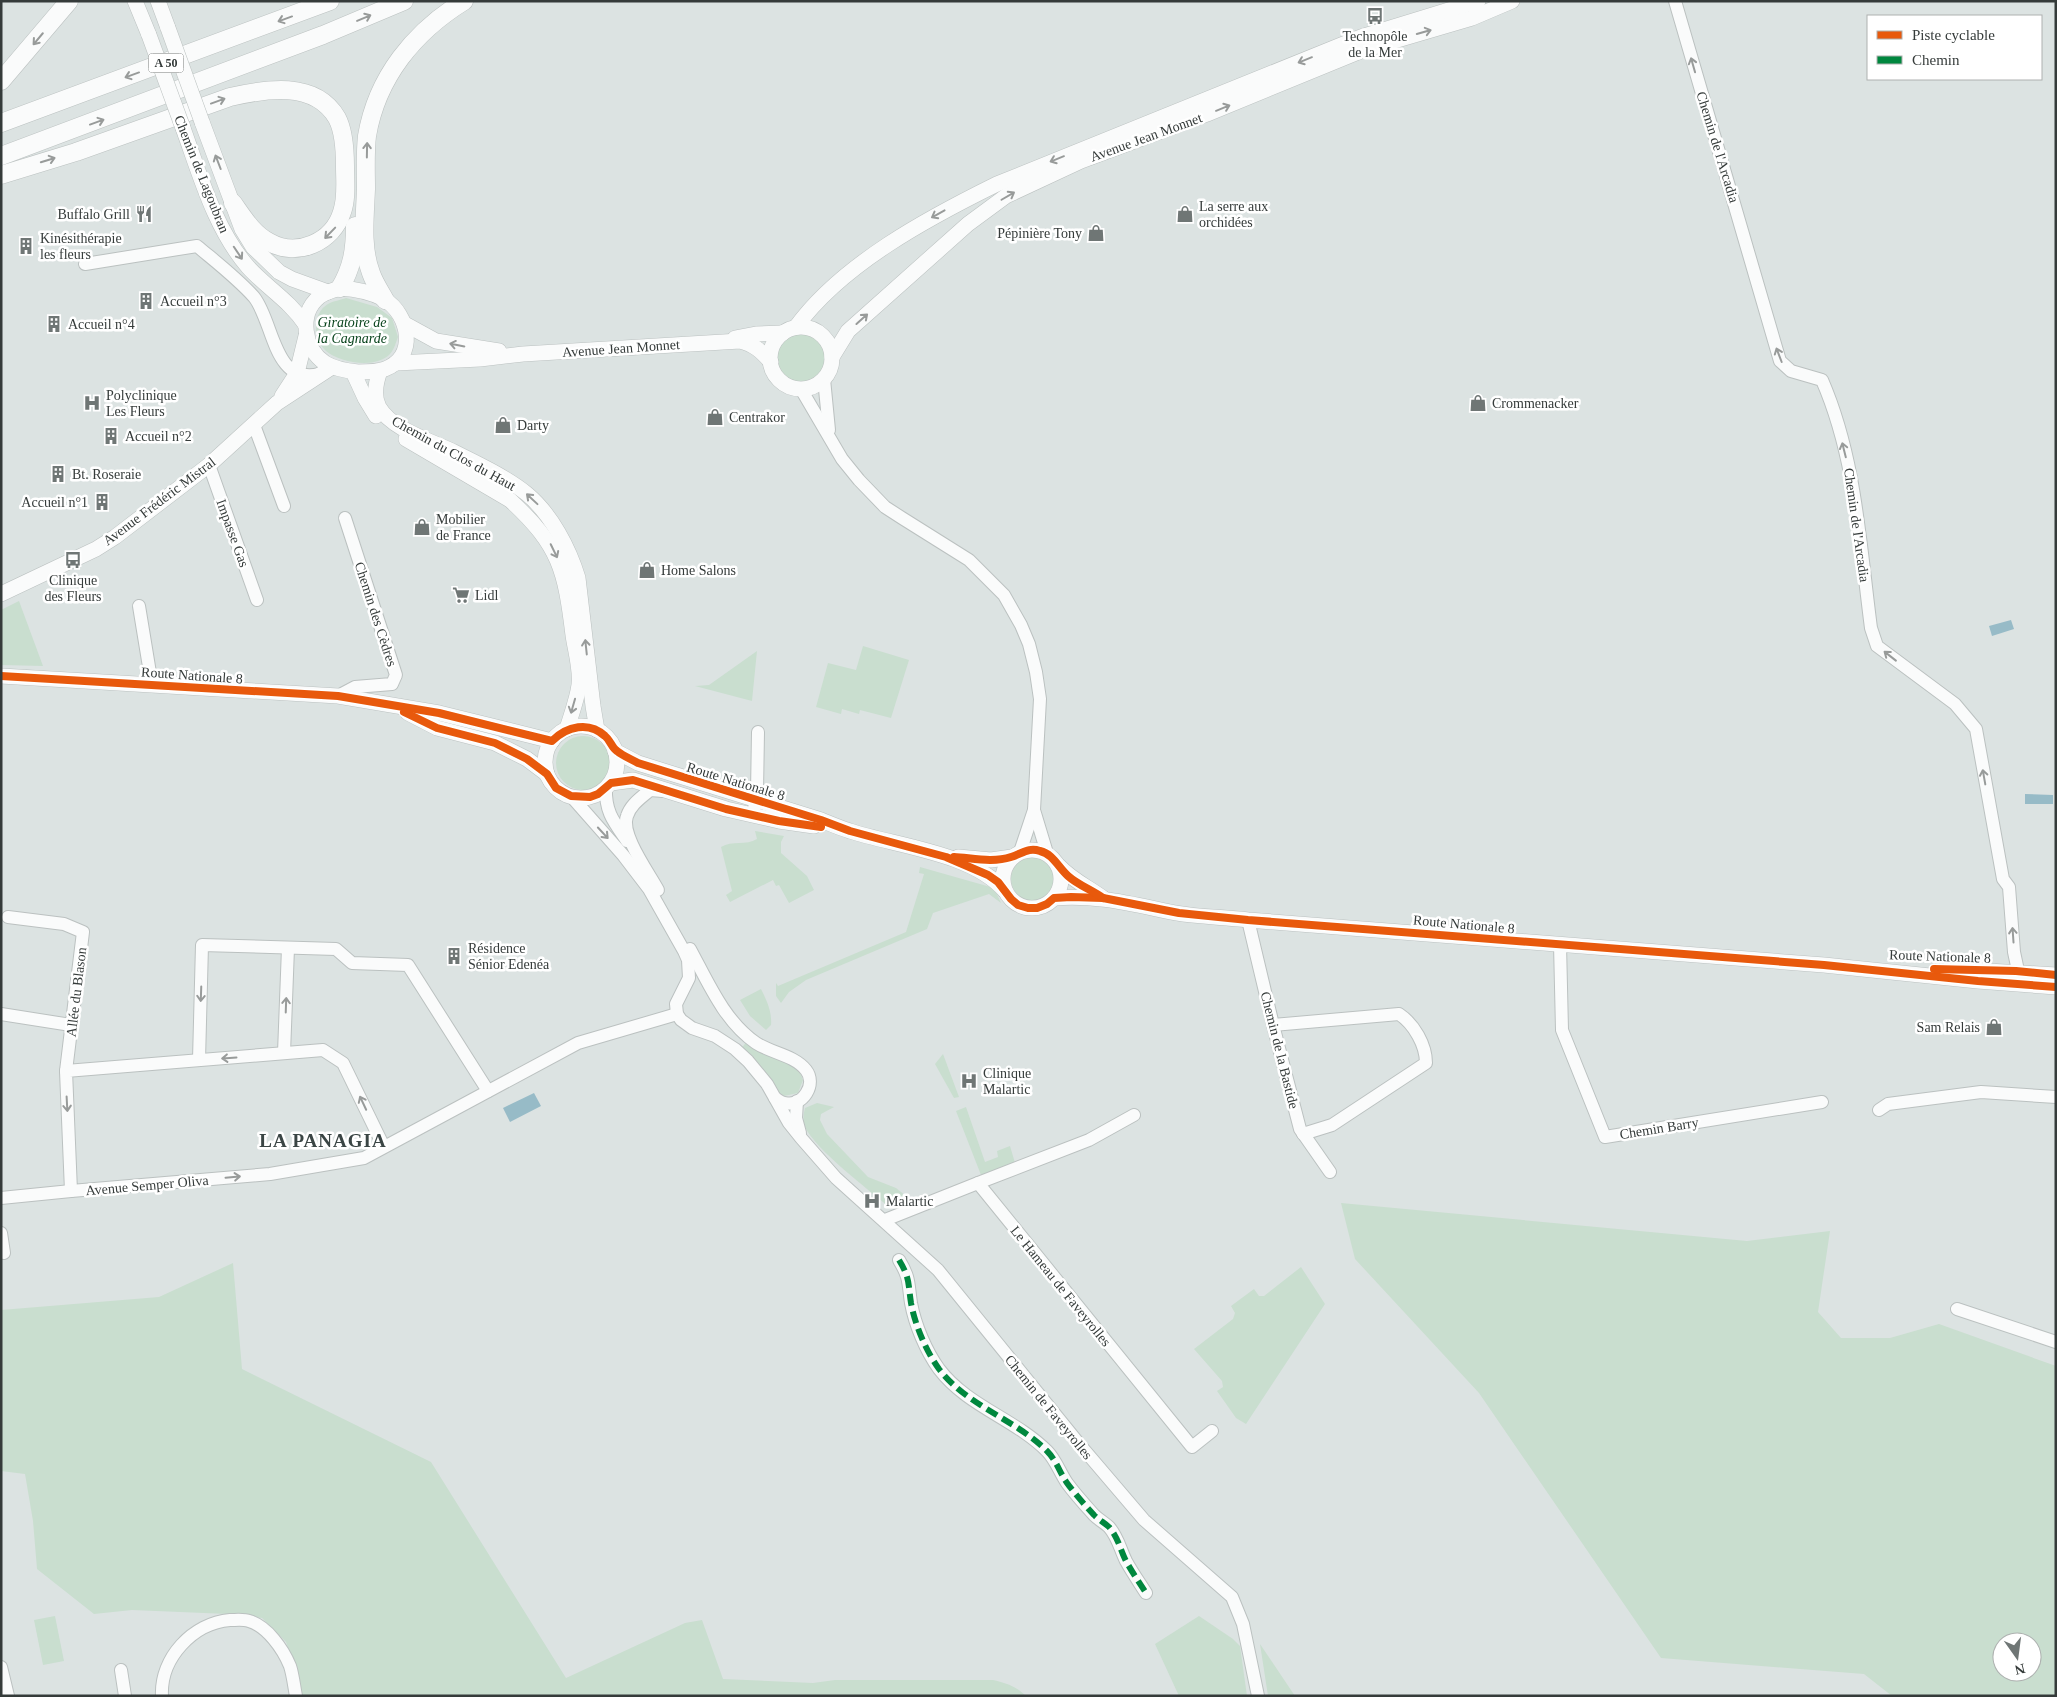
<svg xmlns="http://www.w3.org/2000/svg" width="2057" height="1697" font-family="'Times New Roman',serif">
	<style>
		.green { fill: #c9decf; fill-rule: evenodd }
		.water { fill: #97bbc7 }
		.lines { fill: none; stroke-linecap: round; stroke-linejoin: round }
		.minor-casing { stroke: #bbc1c0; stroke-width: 14 }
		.major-casing { stroke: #bbc1c0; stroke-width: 16 }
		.highway-casing { stroke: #bbc1c0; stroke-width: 19 }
		.minor { stroke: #fafbfb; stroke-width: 12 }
		.major { stroke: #fafbfb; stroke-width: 15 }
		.highway { stroke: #fafbfb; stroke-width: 18 }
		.major-bridge-casing { stroke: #bbc1c0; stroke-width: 16; stroke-linecap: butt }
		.major-bridge { stroke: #fafbfb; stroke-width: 15 }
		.quiet { stroke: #00873e; stroke-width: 6; stroke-dasharray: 12 6; stroke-linecap: butt }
		.cycleway-casing { stroke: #fff; stroke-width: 11 }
		.cycleway { stroke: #e8590c; stroke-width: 8 }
		.oneway { stroke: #989b9a }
		.labels { text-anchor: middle; stroke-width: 5; stroke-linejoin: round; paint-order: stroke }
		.shield { fill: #fff; stroke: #727675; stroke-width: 1 }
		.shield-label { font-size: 12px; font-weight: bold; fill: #353b3a }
		.poi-label { font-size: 14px; fill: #353b3a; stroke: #fff; text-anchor: start }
		.street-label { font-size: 14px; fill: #353b3a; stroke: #fff }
		.park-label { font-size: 14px; font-style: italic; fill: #08431c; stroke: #fff }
		.district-label { font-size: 19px; font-weight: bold; letter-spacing: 1px; fill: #3a4544; stroke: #fff }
	</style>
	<rect width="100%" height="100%" fill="#dce3e2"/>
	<g class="green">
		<path d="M346,298L377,307L392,318L398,337C396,342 394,350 390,354C376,369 340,363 326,351C313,339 312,313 328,304C333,301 341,300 346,298Z"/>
		<circle cx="802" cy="357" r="25"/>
		<polygon points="19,601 43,666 1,665 1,610"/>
		<polygon points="863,646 909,660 891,718 860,710 859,714 842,709 841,714 816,707 828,663 856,670"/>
		<polygon points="757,651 752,701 695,686 709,685"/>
		<circle cx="583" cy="763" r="27"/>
		<path d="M755,831L784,836L781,842V853L807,876L814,890L789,903L779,885L776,886L773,880L730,902L726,895L732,891L721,847C732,840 746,846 757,839Z"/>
		<circle cx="1033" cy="879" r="22"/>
		<polygon points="920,867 994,888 1001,903 989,894 933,913 927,929 806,980 789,992 781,1003 776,996 776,983 778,986 906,932 924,874 919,873"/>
		<path d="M761,989C767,1001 772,1012 771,1025L766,1030L750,1016L740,1000Z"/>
		<polygon points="747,1041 799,1070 803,1080 798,1093 784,1096 779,1093 741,1049"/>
		<polygon points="943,1054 959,1097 954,1098 935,1064"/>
		<path d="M817,1103L834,1107L821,1114L820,1120L827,1134L868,1177L896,1188L906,1196L904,1202L889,1207C869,1190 815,1149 805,1127C803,1121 803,1115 805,1108Z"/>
		<polygon points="966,1107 985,1162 998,1157 997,1151 1010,1146 1015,1163 981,1175 956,1111"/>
		<path d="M1341,1203L1747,1241L1830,1231L1818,1312L1841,1338H1890L1939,1324L2056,1366V1696H1892L1864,1674L1661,1658L1479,1393L1355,1259ZM2002,1642H2032V1672H2002Z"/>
		<path d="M233,1263L242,1369L431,1462L566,1678L685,1623L702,1620L723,1679L813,1683L835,1680H993C1006,1683 1016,1686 1026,1696H298L297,1673L286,1642L262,1618L228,1614L132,1610L94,1614L37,1569L33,1521L25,1474L1,1471V1310L159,1297Z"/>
		<polygon points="1301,1267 1325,1304 1246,1424 1236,1418 1217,1391 1223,1387 1222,1381 1194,1349 1233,1319 1235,1313 1231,1306 1254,1289 1259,1296 1264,1296"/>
		<polygon points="55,1616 64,1661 43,1665 34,1620"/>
		<polygon points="1199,1616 1233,1639 1240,1646 1247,1696 1179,1696 1155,1644"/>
		<polygon points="1260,1644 1295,1696 1268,1696"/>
	</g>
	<g class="water">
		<polygon points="2011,620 2014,629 1992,636 1989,626"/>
		<polygon points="2025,794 2053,795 2053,804 2025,804"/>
		<polygon points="534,1093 541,1106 510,1122 503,1108"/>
	</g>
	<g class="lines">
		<g class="minor-casing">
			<g id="minor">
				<path d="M1675,1L1780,361L1791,371L1822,380C1856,458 1860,545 1871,628L1877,646L1955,704L1976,729L2003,879L2009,887L2014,952L2017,966L2016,981"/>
				<path d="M85,264L197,246C216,262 237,278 254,297C274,322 273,385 319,374"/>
				<polyline points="824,379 829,430"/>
				<polyline points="801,389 842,459 859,480 885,507 902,518 969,560 1004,595 1021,625 1029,644 1036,672 1040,699 1034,810 1020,852"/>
				<polyline points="254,425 284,506"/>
				<polyline points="209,465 257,600"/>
				<polyline points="139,606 152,685"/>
				<polyline points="338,696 355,687 392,684 396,675 345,518"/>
				<path d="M606,788C605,812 614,822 627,841"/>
				<polyline points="571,796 623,855 649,889 684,951 688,960 689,978 676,1004 677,1014 681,1020 692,1028 715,1036 735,1049 748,1061 767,1084 789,1123 801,1138 836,1178 938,1270 1080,1445 1144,1520 1232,1597 1243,1624 1258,1696"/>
				<polyline points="1034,810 1047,853"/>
				<polyline points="753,815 757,792 758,732"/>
				<path d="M658,890C649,873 620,834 627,816C631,804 641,798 650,790L663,791"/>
				<polyline points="8,917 64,924 83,932 66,1071"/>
				<polyline points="1248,920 1273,1025 1300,1129 1330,1172"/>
				<polyline points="1560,944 1562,1030 1605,1137 1822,1102"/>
				<path d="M690,949C708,982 724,1021 756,1043C771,1053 794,1055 806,1070C817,1084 803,1107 785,1103C782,1103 778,1100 775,1098"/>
				<polyline points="1,1014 71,1025"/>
				<path d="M1273,1025L1399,1014C1414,1024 1426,1045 1426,1063L1332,1125L1303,1134"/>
				<polyline points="284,1053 288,948"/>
				<polyline points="199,1060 202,945 336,949 352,963 408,965 488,1091"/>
				<polyline points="797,1101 796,1118 800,1133"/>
				<polyline points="1879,1110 1888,1104 1981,1092 2056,1097"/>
				<polyline points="384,1147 343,1063 323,1050 66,1071 71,1191 270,1174 364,1158 578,1043 677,1014"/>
				<polyline points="978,1183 1089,1140 1134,1115"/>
				<polyline points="1,1198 71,1191"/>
				<polyline points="885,1220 978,1183 1192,1447 1212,1431"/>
				<polyline points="1,1233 4,1253"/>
				<path d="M899,1260C910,1278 908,1283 911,1303C915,1325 926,1351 939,1369C967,1406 1015,1419 1047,1451C1056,1460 1060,1473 1067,1483C1075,1494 1085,1505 1094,1515C1099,1520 1105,1523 1109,1527C1118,1537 1120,1549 1126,1561C1132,1572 1139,1582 1146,1593"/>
				<polyline points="1957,1309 2056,1342"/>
				<polyline points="1,1667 8,1696"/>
				<polyline points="121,1670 125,1696"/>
				<path d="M162,1696C160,1658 193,1623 230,1620C236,1620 244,1619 249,1621C267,1626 283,1649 290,1666C293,1675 294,1686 296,1696"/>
			</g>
		</g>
		<g class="major-casing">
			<g id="major">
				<polyline points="135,1 149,35"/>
				<polyline points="158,1 168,28"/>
				<polyline points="202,122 242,229 253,247 279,272 292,279 328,292"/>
				<path d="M183,128C200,175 215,229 248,267C266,287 290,301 305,324"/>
				<path d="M340,288C355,289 371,292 384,299C410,315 417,357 385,369C377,372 367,372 358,372C347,371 335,369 325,363C304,349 298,314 319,297C325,292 332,291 340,288Z"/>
				<polyline points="405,324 436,341 499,351"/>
				<path d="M796,327C842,264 928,218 997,184L1361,37L1478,1"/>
				<circle cx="801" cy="358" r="31"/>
				<polyline points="735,338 756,334 783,333"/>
				<polyline points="832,357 848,331 968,224 1006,196 1081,161 1207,114 1363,50 1472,18 1512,1"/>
				<path d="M396,363L480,359L523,354L740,341C755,345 761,351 771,362"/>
				<path d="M380,371C376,382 373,396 379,407C392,430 432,441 454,452C478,464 506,477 527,494C551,514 569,548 578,578L593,706L597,730"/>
				<polyline points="353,372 365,398 376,416"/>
				<polyline points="282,396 297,373 306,336"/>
				<path d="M406,439L510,500C560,546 565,570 573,635C575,650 581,669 579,685C577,700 571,715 567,729"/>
				<polyline points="1,594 96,549 115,537 209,465 277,403 332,367"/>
				<polyline points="1,676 338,696 439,713 552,741"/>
				<polyline points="408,713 437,728 495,743 527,759 547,774"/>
				<circle cx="581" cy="762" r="36"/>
				<path d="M615,751L638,763L821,820C831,824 840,828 850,831C896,846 973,853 1005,891"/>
				<polyline points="611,783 633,780 726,809 779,821 814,826"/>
				<circle cx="1032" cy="879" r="29"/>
				<polyline points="958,857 991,860 1012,857"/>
				<path d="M1059,866C1072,880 1088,887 1103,898"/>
				<path d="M1054,898C1096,894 1135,905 1176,913C1199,917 1224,917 1248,920L1824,965L1978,981L2056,987"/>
				<polyline points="1955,969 2056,975"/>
			</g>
		</g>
		<g class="highway-casing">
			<g id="highway">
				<polyline points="1,81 69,1"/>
				<polyline points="1,123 330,1"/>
				<polyline points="1,156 323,35 404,1"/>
				<path d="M1,175L76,152L230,97C265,89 315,80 337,118C344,131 345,152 345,167C345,182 347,198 342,212C333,242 297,258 269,242C253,234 243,217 233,203"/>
				<path d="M340,288C352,268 355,250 355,226"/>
				<path d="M385,300C380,291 374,282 371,273C361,247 365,216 366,189C366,172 365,153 367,136C377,77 414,32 464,1"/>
			</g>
		</g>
		<use href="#minor" class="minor"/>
		<use href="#major" class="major"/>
		<use href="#highway" class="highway"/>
		<g class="major-bridge-casing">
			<g id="major-bridge">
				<polyline points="168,28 202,122"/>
				<polyline points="149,35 183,128"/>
			</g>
		</g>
		<use href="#major-bridge" class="major-bridge"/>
		<path class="quiet" d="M899,1260C910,1278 908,1283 911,1303C915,1325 926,1351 939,1369C967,1406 1015,1419 1047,1451C1056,1460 1060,1473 1067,1483C1075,1494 1085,1505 1094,1515C1099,1520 1105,1523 1109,1527C1118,1537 1120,1549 1126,1561C1132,1572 1139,1582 1146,1593"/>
		<g class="cycleway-casing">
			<g id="cycleway">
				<path d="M1,676L338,696L439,713L552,741C567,726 589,721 605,736C610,740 612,748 617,751C623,756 631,759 638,763L821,820L850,831L946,857L988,875L998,882L1011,899L1018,905L1028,908H1037L1047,904L1054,898L1071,897L1103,898L1179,913L1248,920L1824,965L1978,981L2056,987"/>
				<polyline points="404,712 437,728 495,743 527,759 547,774 556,788 571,796 590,797 598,794 611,783 633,780 726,809 779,821 821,827"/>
				<path d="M954,857C972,858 993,863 1011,857C1022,854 1028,847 1040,851C1053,854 1058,867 1068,876C1078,885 1092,890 1103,898"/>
				<polyline points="1934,969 2016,971 2056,975"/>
			</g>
		</g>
		<use href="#cycleway" class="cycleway"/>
	</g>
	<defs><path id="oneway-shaft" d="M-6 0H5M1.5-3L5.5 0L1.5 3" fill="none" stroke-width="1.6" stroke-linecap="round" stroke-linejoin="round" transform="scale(1.25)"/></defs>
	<g class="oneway">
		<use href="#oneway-shaft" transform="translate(364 18) rotate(-23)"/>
		<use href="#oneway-shaft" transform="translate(285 19) rotate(160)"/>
		<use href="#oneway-shaft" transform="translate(1424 32) rotate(-16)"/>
		<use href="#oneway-shaft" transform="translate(38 39) rotate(130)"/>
		<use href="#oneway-shaft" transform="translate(1305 60) rotate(158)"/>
		<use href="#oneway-shaft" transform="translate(1693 65) rotate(-106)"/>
		<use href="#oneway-shaft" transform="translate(132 75) rotate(160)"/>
		<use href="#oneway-shaft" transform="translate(218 101) rotate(-20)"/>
		<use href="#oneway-shaft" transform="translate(1223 108) rotate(-22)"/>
		<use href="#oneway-shaft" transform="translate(97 122) rotate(-20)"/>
		<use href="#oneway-shaft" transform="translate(367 150) rotate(-89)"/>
		<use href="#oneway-shaft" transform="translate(1057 159) rotate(158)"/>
		<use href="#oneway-shaft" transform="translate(48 160) rotate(-17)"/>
		<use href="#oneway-shaft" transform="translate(218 162) rotate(-111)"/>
		<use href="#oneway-shaft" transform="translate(1008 196) rotate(-30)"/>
		<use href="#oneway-shaft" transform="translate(938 214) rotate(151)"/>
		<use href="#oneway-shaft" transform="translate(330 233) rotate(134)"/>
		<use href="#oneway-shaft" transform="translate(238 253) rotate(56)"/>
		<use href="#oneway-shaft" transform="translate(862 319) rotate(-42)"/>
		<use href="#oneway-shaft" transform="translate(457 345) rotate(-169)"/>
		<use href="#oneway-shaft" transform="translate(1779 355) rotate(-111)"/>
		<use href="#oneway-shaft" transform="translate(1844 450) rotate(-104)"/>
		<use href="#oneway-shaft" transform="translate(532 499) rotate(-137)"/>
		<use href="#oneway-shaft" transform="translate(554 551) rotate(64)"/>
		<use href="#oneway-shaft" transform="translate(586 647) rotate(-96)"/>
		<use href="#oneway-shaft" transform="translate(1890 656) rotate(-142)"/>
		<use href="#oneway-shaft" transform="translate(573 706) rotate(106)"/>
		<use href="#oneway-shaft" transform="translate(1984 777) rotate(-100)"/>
		<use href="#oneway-shaft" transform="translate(603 833) rotate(47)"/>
		<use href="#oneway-shaft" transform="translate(2013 935) rotate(-94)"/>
		<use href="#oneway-shaft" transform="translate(201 994) rotate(92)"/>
		<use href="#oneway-shaft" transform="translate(286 1005) rotate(-88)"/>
		<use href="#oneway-shaft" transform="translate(229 1058) rotate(176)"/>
		<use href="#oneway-shaft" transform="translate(363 1103) rotate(-115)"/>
		<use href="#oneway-shaft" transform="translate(67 1104) rotate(87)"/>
		<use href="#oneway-shaft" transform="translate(233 1177) rotate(-5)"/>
	</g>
	<defs>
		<g id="bus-bare" transform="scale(1.35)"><path d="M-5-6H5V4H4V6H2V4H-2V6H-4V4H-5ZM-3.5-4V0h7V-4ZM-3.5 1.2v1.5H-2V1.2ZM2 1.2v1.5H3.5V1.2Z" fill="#6f7675" stroke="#fff" stroke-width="2.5" paint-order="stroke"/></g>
		<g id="restaurant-bare" transform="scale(1.35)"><path d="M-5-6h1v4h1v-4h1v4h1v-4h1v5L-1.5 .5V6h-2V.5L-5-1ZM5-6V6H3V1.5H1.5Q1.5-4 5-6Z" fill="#6f7675" stroke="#fff" stroke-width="2.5" paint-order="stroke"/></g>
		<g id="shop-bare" transform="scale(1.35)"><path d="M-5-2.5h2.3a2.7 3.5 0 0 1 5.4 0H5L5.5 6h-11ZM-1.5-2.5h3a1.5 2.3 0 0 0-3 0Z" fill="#6f7675" stroke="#fff" stroke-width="2.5" paint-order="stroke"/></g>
		<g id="building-bare" transform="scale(1.35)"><path d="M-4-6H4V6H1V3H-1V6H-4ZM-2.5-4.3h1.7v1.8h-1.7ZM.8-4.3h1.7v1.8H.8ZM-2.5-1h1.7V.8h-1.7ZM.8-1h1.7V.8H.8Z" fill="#6f7675" stroke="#fff" stroke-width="2.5" paint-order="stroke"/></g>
		<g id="hospital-bare" transform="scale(1.35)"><path d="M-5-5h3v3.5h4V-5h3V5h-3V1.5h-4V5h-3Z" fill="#6f7675" stroke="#fff" stroke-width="2.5" paint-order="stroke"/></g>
		<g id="supermarket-bare" transform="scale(1.35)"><path d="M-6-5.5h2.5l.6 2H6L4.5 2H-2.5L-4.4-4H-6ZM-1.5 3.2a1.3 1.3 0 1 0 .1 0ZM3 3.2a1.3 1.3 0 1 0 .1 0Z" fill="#6f7675" stroke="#fff" stroke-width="2.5" paint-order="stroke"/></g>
	</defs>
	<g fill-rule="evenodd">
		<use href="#bus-bare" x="1375" y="16"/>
		<use href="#restaurant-bare" x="144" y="214"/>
		<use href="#shop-bare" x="1185" y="214"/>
		<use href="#shop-bare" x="1096" y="233"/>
		<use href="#building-bare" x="26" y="246"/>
		<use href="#building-bare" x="146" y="301"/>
		<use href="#building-bare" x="54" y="324"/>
		<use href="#hospital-bare" x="92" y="403"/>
		<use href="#shop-bare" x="1478" y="403"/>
		<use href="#shop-bare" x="715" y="417"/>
		<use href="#shop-bare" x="503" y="425"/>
		<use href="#building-bare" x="111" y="436"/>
		<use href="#building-bare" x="58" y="474"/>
		<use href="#building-bare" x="102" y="502"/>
		<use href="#shop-bare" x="422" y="527"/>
		<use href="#bus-bare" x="73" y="560"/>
		<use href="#shop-bare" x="647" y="570"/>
		<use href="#supermarket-bare" x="461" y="595"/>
		<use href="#building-bare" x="454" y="956"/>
		<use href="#shop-bare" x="1994" y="1027"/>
		<use href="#hospital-bare" x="969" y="1081"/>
		<use href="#hospital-bare" x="872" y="1201"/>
	</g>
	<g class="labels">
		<rect class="shield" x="148.5" y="53.5" width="35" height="19" rx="4"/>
		<g class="shield-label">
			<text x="166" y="67">A 50</text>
		</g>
		<g class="poi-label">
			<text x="1375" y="41" text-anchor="middle">Technopôle<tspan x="1375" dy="16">de la Mer</tspan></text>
			<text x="1199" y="211">La serre aux<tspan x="1199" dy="16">orchidées</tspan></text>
			<text x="130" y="219" text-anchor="end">Buffalo Grill</text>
			<text x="1082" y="238" text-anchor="end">Pépinière Tony</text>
			<text x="40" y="243">Kinésithérapie<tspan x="40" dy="16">les fleurs</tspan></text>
			<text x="160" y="306">Accueil n°3</text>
			<text x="68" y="329">Accueil n°4</text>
			<text x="106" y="400">Polyclinique<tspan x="106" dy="16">Les Fleurs</tspan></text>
			<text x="1492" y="408">Crommenacker</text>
			<text x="729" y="422">Centrakor</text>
			<text x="517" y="430">Darty</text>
			<text x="125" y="441">Accueil n°2</text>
			<text x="72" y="479">Bt. Roseraie</text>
			<text x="88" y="507" text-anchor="end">Accueil n°1</text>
			<text x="436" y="524">Mobilier<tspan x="436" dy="16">de France</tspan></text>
			<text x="661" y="575">Home Salons</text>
			<text x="73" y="585" text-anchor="middle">Clinique<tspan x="73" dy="16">des Fleurs</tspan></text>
			<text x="475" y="600">Lidl</text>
			<text x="468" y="953">Résidence<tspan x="468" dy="16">Sénior Edenéa</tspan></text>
			<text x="1980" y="1032" text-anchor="end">Sam Relais</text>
			<text x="983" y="1078">Clinique<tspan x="983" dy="16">Malartic</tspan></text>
			<text x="886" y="1206">Malartic</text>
		</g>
		<g class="street-label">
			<text transform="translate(1146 137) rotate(-20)" y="5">Avenue Jean Monnet</text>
			<text transform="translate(1718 147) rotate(73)" y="5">Chemin de l'Arcadia</text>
			<text transform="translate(202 174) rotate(68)" y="5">Chemin de Lagoubran</text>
			<text transform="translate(621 348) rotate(-4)" y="5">Avenue Jean Monnet</text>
			<text transform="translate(454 453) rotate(29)" y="5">Chemin du Clos du Haut</text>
			<text transform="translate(159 501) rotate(-37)" y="5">Avenue Frédéric Mistral</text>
			<text transform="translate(1857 525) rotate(82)" y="5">Chemin de l'Arcadia</text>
			<text transform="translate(233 533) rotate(70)" y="5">Impasse Gas</text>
			<text transform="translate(376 614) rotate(72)" y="5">Chemin des Cèdres</text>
			<text transform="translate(192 675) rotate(4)" y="5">Route Nationale 8</text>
			<text transform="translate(736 781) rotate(17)" y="5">Route Nationale 8</text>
			<text transform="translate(1464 924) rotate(5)" y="5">Route Nationale 8</text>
			<text transform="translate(1940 956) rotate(2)" y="5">Route Nationale 8</text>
			<text transform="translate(76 992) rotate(-83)" y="5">Allée du Blason</text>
			<text transform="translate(1280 1050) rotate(76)" y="5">Chemin de la Bastide</text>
			<text transform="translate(1659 1128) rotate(-9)" y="5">Chemin Barry</text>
			<text transform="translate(147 1185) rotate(-5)" y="5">Avenue Semper Oliva</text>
			<text transform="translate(1061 1286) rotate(51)" y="5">Le Hameau de Faveyrolles</text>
			<text transform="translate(1049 1407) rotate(51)" y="5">Chemin de Faveyrolles</text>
		</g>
		<g class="park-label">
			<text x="352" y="327">Giratoire de<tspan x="352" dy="16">la Cagnarde</tspan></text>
		</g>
		<g class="district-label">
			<text x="323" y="1147">LA PANAGIA</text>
		</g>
	</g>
	<rect width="2057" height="1697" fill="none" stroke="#353b3a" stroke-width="5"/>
	<rect x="1867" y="15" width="175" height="65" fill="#ffffff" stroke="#aeb1b0"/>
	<rect x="1877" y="31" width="25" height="8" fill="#e8590c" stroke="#aeb1b0"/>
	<text x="1912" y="40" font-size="15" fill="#353b3a">Piste cyclable</text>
	<rect x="1877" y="56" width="25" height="8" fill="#00873e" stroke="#aeb1b0"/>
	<text x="1912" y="65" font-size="15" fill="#353b3a">Chemin</text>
	<g transform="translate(2017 1657) rotate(166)"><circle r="24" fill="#ffffff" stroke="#aeb1b0"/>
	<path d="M0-4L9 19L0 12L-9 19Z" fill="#6f7675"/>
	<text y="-8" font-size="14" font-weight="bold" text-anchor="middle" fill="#353b3a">N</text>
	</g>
</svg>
